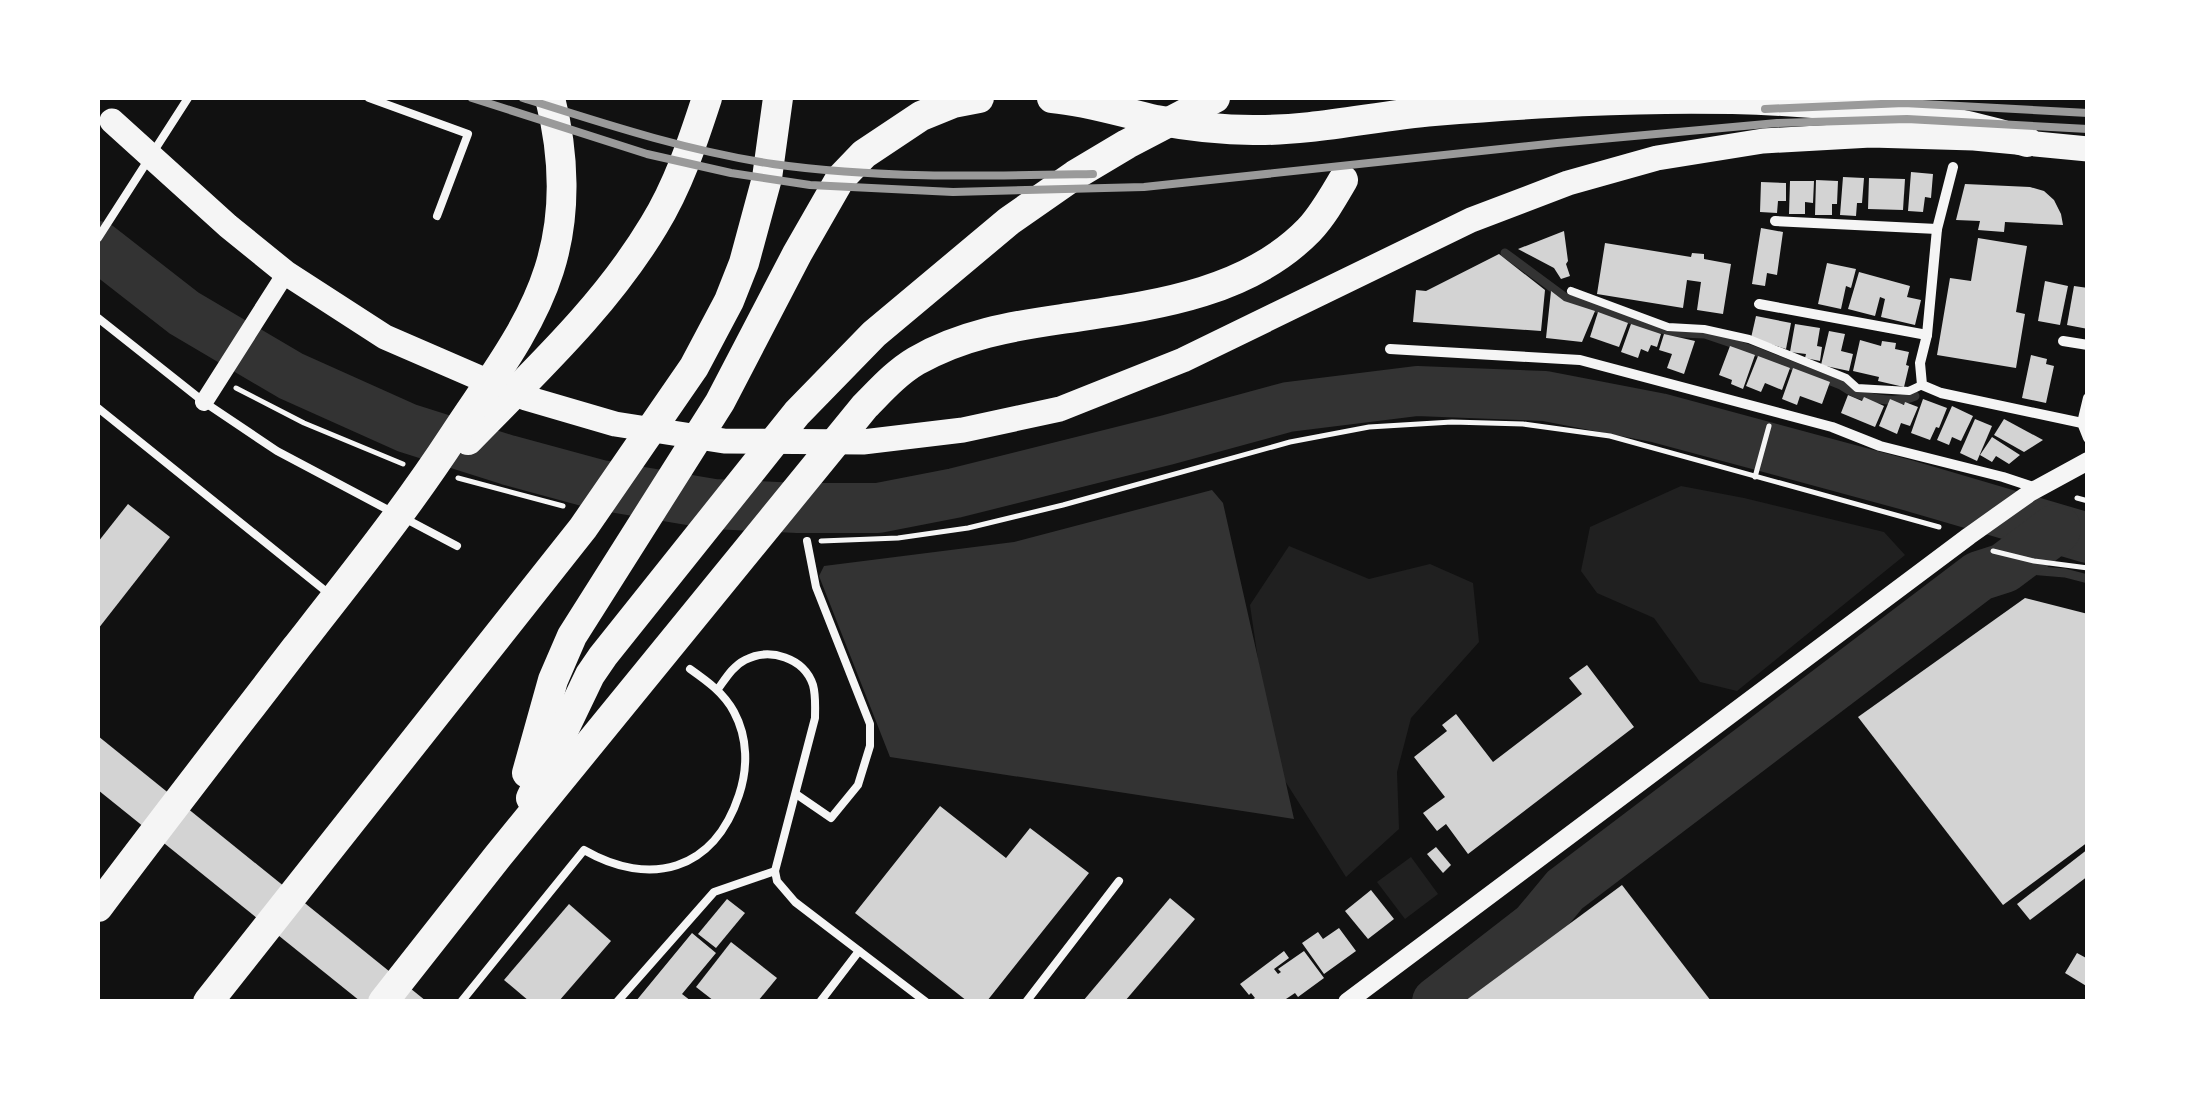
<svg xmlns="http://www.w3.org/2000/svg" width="2185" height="1099" font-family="'Fira Sans',sans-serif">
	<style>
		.green { fill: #202020 }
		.water { fill: #333 }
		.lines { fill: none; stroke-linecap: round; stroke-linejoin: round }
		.stream { stroke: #333; stroke-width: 9 }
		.river { stroke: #333; stroke-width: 50 }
		.building { fill: #d3d3d3 }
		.path { stroke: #f5f5f5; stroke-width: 5 }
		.service { stroke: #f5f5f5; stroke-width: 8 }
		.minor { stroke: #f5f5f5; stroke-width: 10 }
		.tertiary { stroke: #f5f5f5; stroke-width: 18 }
		.primary { stroke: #f5f5f5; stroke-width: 25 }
		.motorway { stroke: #f5f5f5; stroke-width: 30 }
		.rail { stroke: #9a9a9a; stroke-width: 8 }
	</style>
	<rect width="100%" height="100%" fill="#111"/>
	<g class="green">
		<polygon points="1681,486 1744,498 1884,532 1905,555 1737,691 1700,682 1654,618 1597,593 1581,571 1590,527"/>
		<polygon points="1289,546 1369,579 1430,564 1473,583 1479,642 1411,718 1397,772 1399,829 1346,877 1273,762 1250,605"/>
		<polygon points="1411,857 1438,894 1405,919 1377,882"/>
	</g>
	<polygon class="water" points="1212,490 1223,503 1294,819 890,757 819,576 824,566 1014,542"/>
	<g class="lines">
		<g class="stream">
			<path d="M1505,253L1566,298L1656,328L1682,333L1705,334L1752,350L1841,385C1859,398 1894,405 1915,396"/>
			<polyline points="2004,568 2065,573 2088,579"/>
		</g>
		<g class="river">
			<polyline points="98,246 184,313 291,376 407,428 508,460 600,485 713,504 798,508 878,508 955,493 1167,440 1288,407 1417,391 1545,396 1659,418 1907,485 2088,538"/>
			<polyline points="1437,1002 1535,926 1565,890 1979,576 2004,568 2056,529"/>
		</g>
	</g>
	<g class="building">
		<polygon points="1911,172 1933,174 1931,198 1925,197 1923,212 1908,211"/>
		<polygon points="1843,177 1864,178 1862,203 1857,203 1856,216 1840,215"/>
		<polygon points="1869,178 1905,179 1903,210 1868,209"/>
		<polygon points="1816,180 1838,181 1837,204 1832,204 1832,215 1815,215"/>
		<polygon points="1790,181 1814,181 1813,203 1805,202 1805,214 1789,214"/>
		<polygon points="1761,182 1786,183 1786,201 1778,201 1777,213 1760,212"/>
		<polygon points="1965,184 2030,187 2044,191 2054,200 2061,214 2063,225 2005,222 2004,232 1978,230 1980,221 1956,220"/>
		<polygon points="1761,228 1783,232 1777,275 1767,273 1765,286 1752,284"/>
		<polygon points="1564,231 1568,261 1566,264 1570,276 1561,279 1554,268 1518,249"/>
		<polygon points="1978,238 2027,246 2016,312 2025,314 2016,368 1937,355 1950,278 1971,281"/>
		<polygon points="1605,243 1691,257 1692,253 1704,254 1704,259 1731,264 1723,314 1697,310 1701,282 1687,280 1683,308 1597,294"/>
		<polygon points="1499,254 1545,290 1541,331 1413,322 1416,290 1426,291"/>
		<polygon points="1827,263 1856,269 1851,288 1846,286 1841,309 1818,304"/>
		<polygon points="1859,272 1910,286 1907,297 1921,300 1915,325 1881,317 1885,299 1880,297 1875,316 1848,309"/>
		<polygon points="2045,281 2068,286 2060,325 2038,321"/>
		<polygon points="2074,286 2088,288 2088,329 2067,325"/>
		<polygon points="1551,291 1564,301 1595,311 1582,342 1546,338"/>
		<polygon points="1598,312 1628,323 1619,347 1590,337"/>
		<polygon points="1756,316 1791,323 1786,349 1751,338"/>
		<polygon points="1631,324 1661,334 1657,347 1651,345 1648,352 1641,349 1638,358 1621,352"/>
		<polygon points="1795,324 1820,328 1817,346 1822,347 1820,361 1805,358 1806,354 1790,352"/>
		<polygon points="1829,331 1845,334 1841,351 1853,354 1849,371 1821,365"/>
		<polygon points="1664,334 1695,341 1684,374 1667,368 1672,354 1659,350"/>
		<polygon points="1860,340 1881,346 1882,341 1896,343 1895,349 1909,352 1906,365 1909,366 1904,387 1878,381 1879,377 1853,371"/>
		<polygon points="1730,346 1755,355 1743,389 1731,384 1732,380 1719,375"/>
		<polygon points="2031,355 2047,359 2046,364 2054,366 2046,403 2022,398"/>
		<polygon points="1758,356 1790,368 1782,390 1765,383 1761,392 1746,386"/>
		<polygon points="1793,368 1830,382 1822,404 1800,396 1797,405 1782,399"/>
		<polygon points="1848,395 1862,401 1864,397 1884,406 1875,427 1841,413"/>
		<polygon points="1890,399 1904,405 1905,402 1918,407 1910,426 1901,423 1897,434 1879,426"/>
		<polygon points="1923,399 1947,408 1939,428 1936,427 1930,440 1911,433"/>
		<polygon points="1952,406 1973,416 1961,441 1952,437 1949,445 1937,440"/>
		<polygon points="1975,419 1992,426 1977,461 1960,453"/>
		<polygon points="2004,419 2043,440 2024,452 1994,435"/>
		<polygon points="1992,437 2020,455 2009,464 1996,456 1992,462 1980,455"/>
		<polygon points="128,504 170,537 98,629 98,542"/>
		<polygon points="2025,598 2088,614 2088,842 2003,905 1858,717"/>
		<polygon points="1587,665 1634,727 1468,854 1446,824 1437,831 1423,813 1445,797 1414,757 1447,731 1442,725 1456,714 1493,762 1582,694 1569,678"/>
		<polygon points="98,736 426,1001 360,1001 98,790"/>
		<polygon points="940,806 1006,858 1030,828 1089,873 987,1001 967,1001 855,913"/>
		<polygon points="1436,847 1451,865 1443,873 1427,854"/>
		<polygon points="2088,849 2088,876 2030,920 2017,904"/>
		<polygon points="1622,885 1711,1001 1465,1001"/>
		<polygon points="1371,890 1394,919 1368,939 1345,911"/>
		<polygon points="1170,898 1195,919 1125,1001 1083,1001"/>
		<polygon points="727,899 745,913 716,948 698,934"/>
		<polygon points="569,904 611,941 559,1001 529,1001 504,980"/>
		<polygon points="1339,928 1356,951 1324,974 1302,943 1318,932 1323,939"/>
		<polygon points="692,933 716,953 682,994 691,1001 636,1001"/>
		<polygon points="731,942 777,978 758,1001 714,1001 696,987"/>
		<polygon points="1284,951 1289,958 1274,969 1278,974 1281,972 1278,969 1304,951 1324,978 1298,997 1295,993 1283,1001 1250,1001 1255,998 1251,993 1249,995 1240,984"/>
		<polygon points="2077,953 2088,959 2088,987 2065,973"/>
	</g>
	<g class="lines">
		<g class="path">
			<polyline points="236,388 304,423 403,464"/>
			<polyline points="1755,477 1769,426"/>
			<polyline points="458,478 563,506"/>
			<polyline points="2077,498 2088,501"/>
			<polyline points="821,541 898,538 968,528 1063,505 1290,442 1369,427 1452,422 1523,424 1610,436 1939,527"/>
			<polyline points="1993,551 2034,561 2088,568"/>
		</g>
		<g class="service">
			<polyline points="369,98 468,134 437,216"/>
			<polyline points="98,238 188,98"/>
			<polyline points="1571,291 1668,327 1704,329 1749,339 1846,378 1857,388 1909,391 1922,385"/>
			<polyline points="98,318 204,402 277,451 394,513"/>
			<polyline points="98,408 328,593"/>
			<polyline points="406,519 457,546"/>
			<path d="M718,689C726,678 733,666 745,660C770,647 804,658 813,685C816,696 815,707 815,718L775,871L777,881L795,902L926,1002"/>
			<polyline points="796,794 831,818 858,785 870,746 870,724 816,587 807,541"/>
			<path d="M461,1002L584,850C650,888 714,871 739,795C748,768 748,738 734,712C724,693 707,681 690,669"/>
			<polyline points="617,1002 714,892 775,871"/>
			<polyline points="820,1002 859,951"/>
			<polyline points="1026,1002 1119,881"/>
		</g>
		<g class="minor">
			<polyline points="1953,167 1937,229 1927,335 1920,363 1922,385 1941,393 2082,423 2088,438"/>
			<polyline points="1775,221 1937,229"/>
			<polyline points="1759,304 1927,335"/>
			<polyline points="2063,341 2088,345"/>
			<polyline points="1390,349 1580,360 1832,427 1880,446 2003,477 2036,488"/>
			<polyline points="2082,423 2088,398"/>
		</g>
		<g class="tertiary">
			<polyline points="204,402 286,273"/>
			<polyline points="1347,1002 1969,536 2031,492 2088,461"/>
		</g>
		<polyline class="primary" points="112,121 228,226 286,273 385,337 526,398 615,424 724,441 863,442 963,430 1060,409 1183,360 1471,220 1568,183 1657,158 1763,141 1871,135 1974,138 2088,149"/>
		<g class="motorway">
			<path d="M1052,98C1087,101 1121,112 1156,120C1188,126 1221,130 1253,130C1314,131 1374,116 1434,111C1626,96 1841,84 2027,142"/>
			<path d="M468,440C534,372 605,307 654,225C678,186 693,141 707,98"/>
			<polyline points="527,773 553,680 572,636 720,402 797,254 840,179 864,154 921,116 953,103 979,98"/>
			<polyline points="531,798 590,675 603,656 797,413 874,334 1009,221 1075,175 1127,144 1215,98"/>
			<path d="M98,907C163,820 230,734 296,648C351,578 406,509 455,434C489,382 530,330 549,270C567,214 564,153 550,98"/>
			<polyline points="208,1002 583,528 694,367 729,301 744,263 767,178 778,98"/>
			<path d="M383,1002L498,856L865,406C881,390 896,373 916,361C961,335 1012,326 1062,319C1147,306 1245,296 1309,230C1323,215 1333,197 1343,180"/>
		</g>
		<g class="rail">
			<polyline points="472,98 647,154 731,173 810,185 953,192 1144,187 1557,143 1777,123 1907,119 2088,129"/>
			<path d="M523,98C605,124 687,151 773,164C879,179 987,176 1093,174"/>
			<polyline points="1765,109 1904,103 2088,113"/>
		</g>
	</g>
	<rect width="2185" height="1099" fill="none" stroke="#ffffff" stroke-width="200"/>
</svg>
